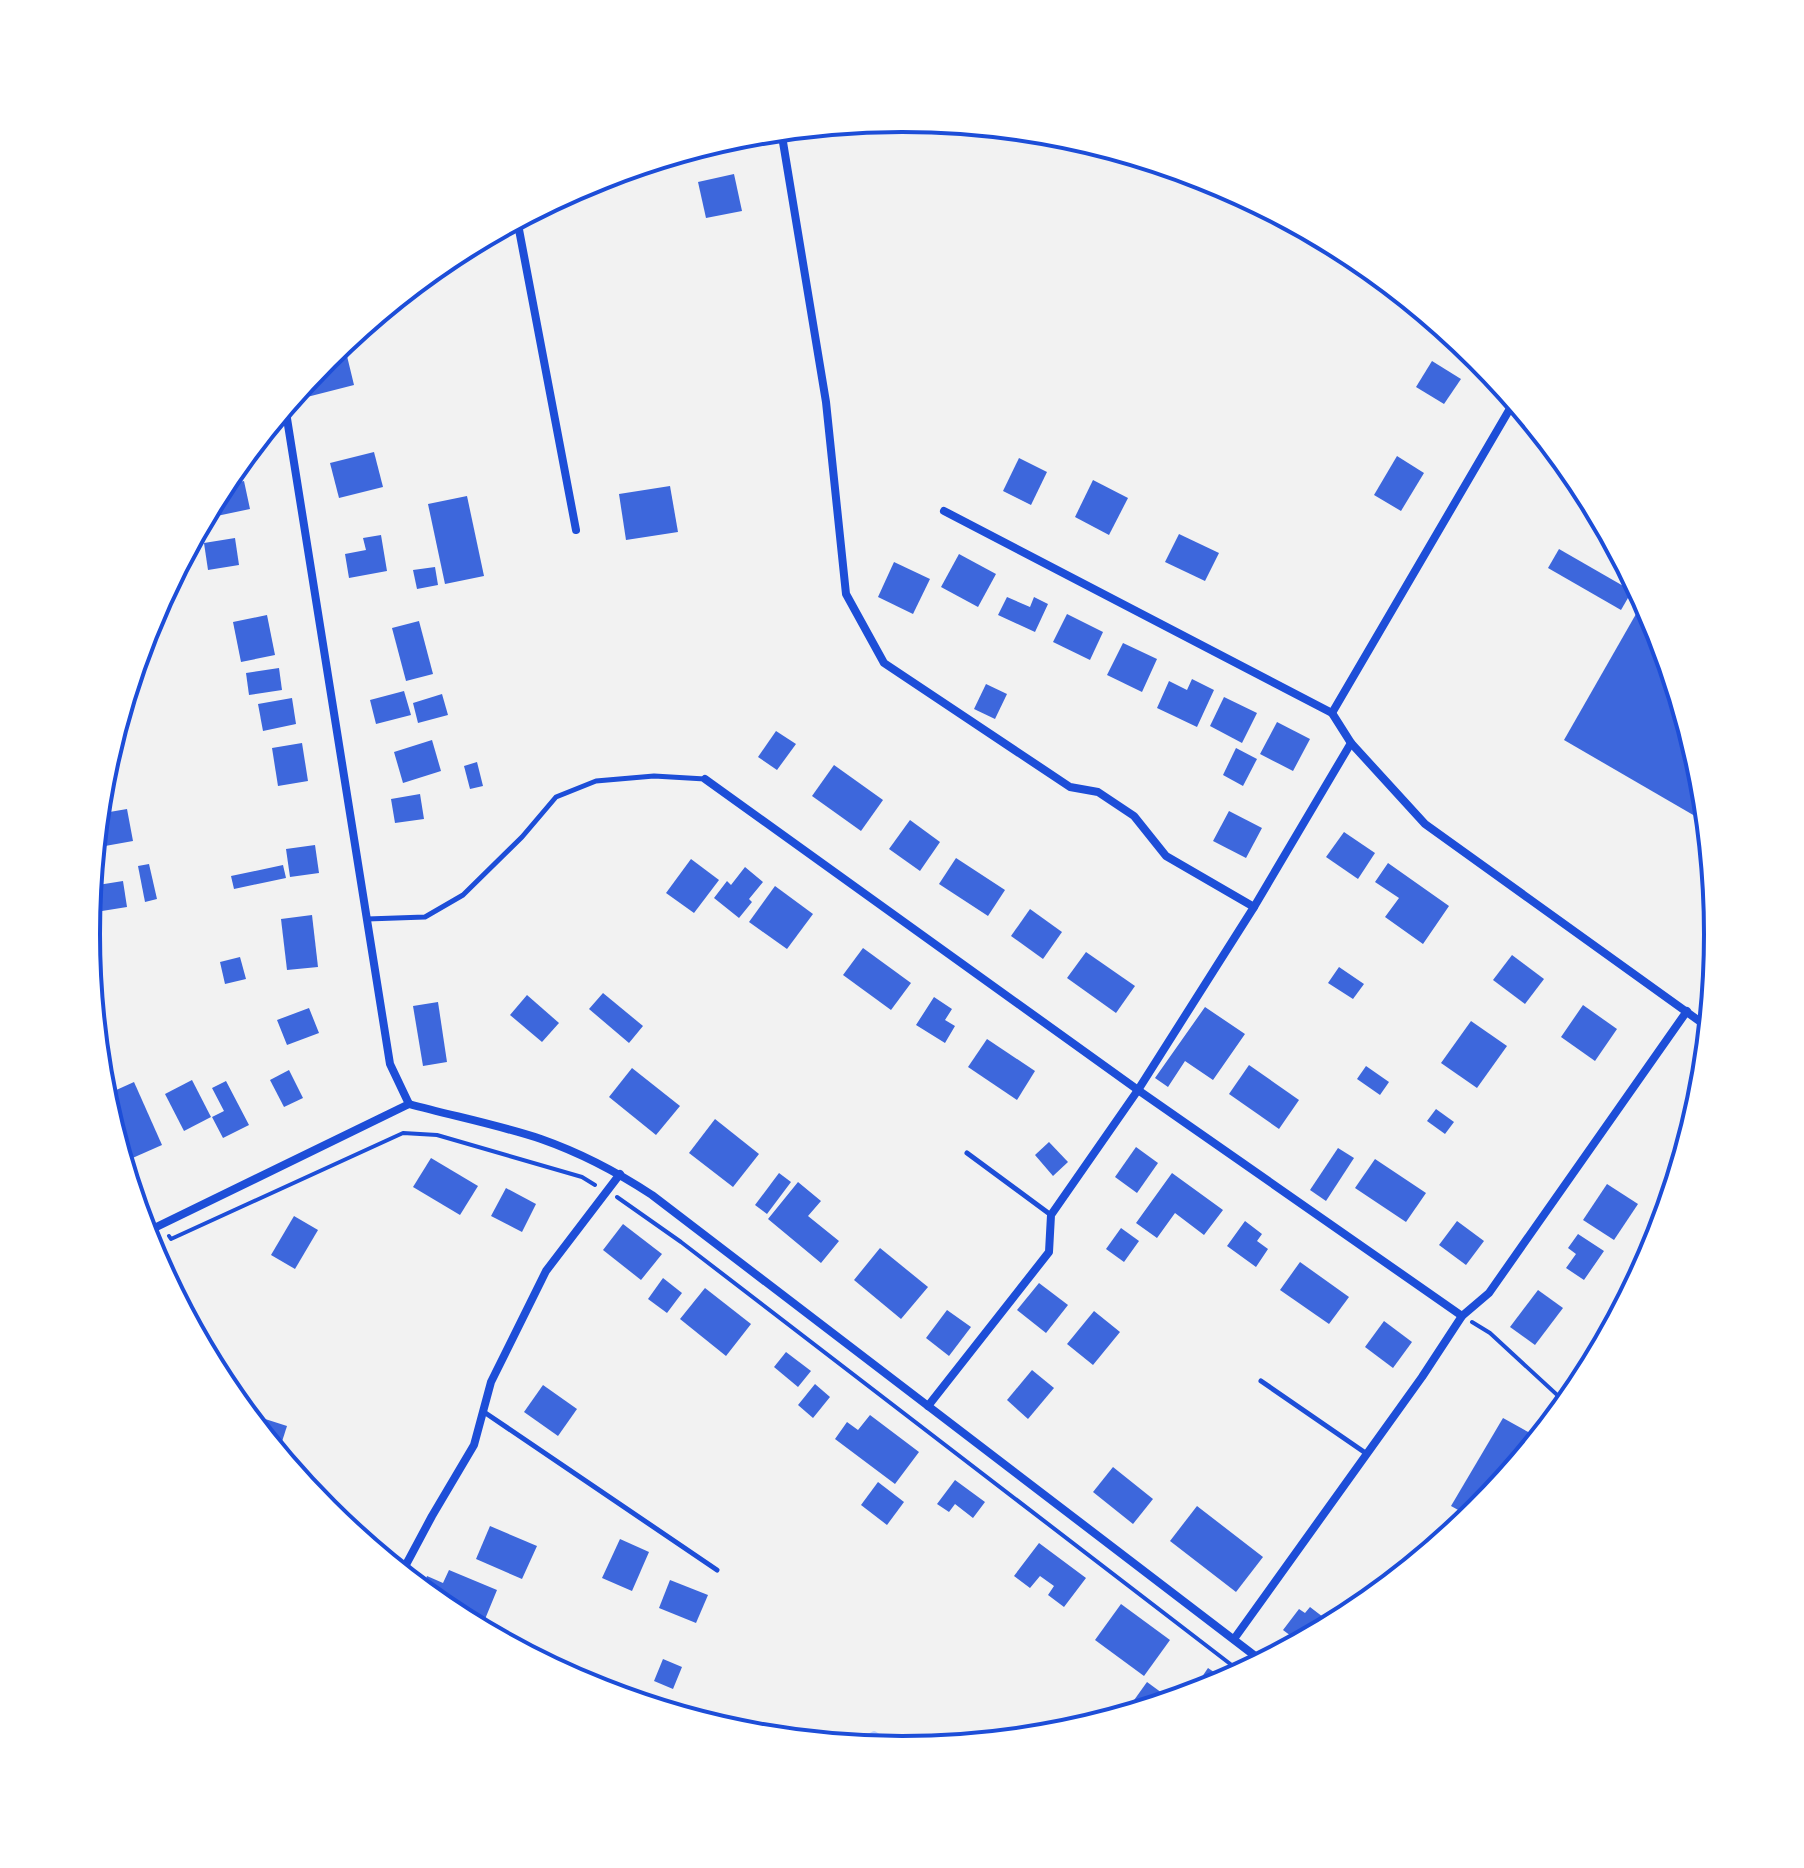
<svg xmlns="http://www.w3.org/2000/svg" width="1804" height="1868" font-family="Merriweather,serif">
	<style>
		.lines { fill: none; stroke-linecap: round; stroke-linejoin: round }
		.stream { stroke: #bfd3fe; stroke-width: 6 }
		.building { fill: #3d67dc }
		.path { stroke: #1d4ed8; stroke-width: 4 }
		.service { stroke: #1d4ed8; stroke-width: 5 }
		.minor { stroke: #1d4ed8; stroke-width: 8 }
		.rim { fill: none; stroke: #1d4ed8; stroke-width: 4 }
	</style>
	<rect width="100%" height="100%" fill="#f2f2f2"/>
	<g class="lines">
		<polyline class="stream" points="855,1745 874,1734 897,1750"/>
	</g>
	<g class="building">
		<polygon points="734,174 742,211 706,218 698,182"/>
		<polygon points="347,356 354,385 307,397 304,383 322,378 319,365 320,363"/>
		<polygon points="1432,361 1461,379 1444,404 1416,387"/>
		<polygon points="374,452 383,487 339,498 330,463"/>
		<polygon points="1397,456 1424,473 1401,511 1374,495"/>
		<polygon points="1019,458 1047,472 1031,505 1003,491"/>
		<polygon points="228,475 230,484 244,481 250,509 212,517 210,507"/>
		<polygon points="1093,480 1128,498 1109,535 1075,517"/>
		<polygon points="670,486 678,532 626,540 619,494"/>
		<polygon points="467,496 484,576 445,584 428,504"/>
		<polygon points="1179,534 1219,553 1205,581 1165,562"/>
		<polygon points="381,535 387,571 349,578 345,554 366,550 363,538"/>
		<polygon points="235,538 239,565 208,570 204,543"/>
		<polygon points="1559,549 1632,591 1621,610 1548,568"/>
		<polygon points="959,554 996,574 978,607 941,587"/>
		<polygon points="894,562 930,579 913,614 878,597"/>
		<polygon points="435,567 438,585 417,589 413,570"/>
		<polygon points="1007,597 1030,607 1034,597 1048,604 1035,632 998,615"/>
		<polygon points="1644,600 1656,622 1702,775 1707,823 1564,740"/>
		<polygon points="1067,614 1103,632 1090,660 1053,642"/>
		<polygon points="267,615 275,655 241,662 233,622"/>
		<polygon points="419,621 433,674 406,681 392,628"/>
		<polygon points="1123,643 1157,659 1142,692 1107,675"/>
		<polygon points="279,668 282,690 249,695 246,673"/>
		<polygon points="1192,679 1214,690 1197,727 1157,708 1169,681 1187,690"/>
		<polygon points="986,684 1007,694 995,719 974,709"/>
		<polygon points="404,691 411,715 376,724 370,700"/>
		<polygon points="442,694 448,715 418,723 413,703"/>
		<polygon points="1224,697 1257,713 1242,743 1210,726"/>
		<polygon points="292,698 296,724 263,731 258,704"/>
		<polygon points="1277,722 1310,739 1293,771 1260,754"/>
		<polygon points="776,731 796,744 777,770 758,757"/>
		<polygon points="432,740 441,771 403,783 394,752"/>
		<polygon points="302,743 308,781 278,786 272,748"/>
		<polygon points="1236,748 1257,759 1243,786 1223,775"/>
		<polygon points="477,762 483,786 470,789 464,766"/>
		<polygon points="834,765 883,800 861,831 812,796"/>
		<polygon points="420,794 424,819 395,823 391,799"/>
		<polygon points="127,809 133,841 94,848 98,814"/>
		<polygon points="1229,811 1262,828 1246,858 1213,841"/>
		<polygon points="910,820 940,842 920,871 889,849"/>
		<polygon points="1344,832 1375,853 1358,879 1326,857"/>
		<polygon points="315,845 319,873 290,877 286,849"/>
		<polygon points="956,858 1005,890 988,916 939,884"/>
		<polygon points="691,859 719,880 694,913 666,893"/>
		<polygon points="1388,863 1449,906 1423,944 1385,917 1399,898 1375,882"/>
		<polygon points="149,864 157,899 145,902 138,866"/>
		<polygon points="283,865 286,878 234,889 231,876"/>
		<polygon points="745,867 763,882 749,899 752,902 739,918 714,898 727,881 731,885"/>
		<polygon points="123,881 127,907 102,911 98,885"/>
		<polygon points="775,886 813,914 787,949 749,922"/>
		<polygon points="1030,909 1062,932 1043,959 1011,936"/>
		<polygon points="312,915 318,967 287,970 281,919"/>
		<polygon points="863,948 911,983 891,1010 843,975"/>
		<polygon points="1086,952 1135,986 1116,1013 1067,978"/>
		<polygon points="1512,955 1544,979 1525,1004 1493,980"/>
		<polygon points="240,957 246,979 225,984 220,962"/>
		<polygon points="1339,967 1364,984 1353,999 1328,983"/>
		<polygon points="603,993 643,1026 629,1043 589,1009"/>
		<polygon points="527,995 559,1023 542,1042 510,1015"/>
		<polygon points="934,997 952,1009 945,1020 955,1026 945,1043 916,1025"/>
		<polygon points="438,1002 447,1062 423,1066 413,1006"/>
		<polygon points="1583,1005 1617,1029 1595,1061 1561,1037"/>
		<polygon points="1205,1007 1245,1034 1213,1080 1185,1061 1168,1087 1155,1078"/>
		<polygon points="309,1008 319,1033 287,1045 277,1020"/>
		<polygon points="1471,1021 1507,1046 1477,1088 1441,1063"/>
		<polygon points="987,1039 1035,1071 1017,1100 968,1067"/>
		<polygon points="1249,1065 1299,1100 1279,1129 1229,1094"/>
		<polygon points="1366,1066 1389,1082 1380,1095 1357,1079"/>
		<polygon points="632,1068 680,1106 656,1135 609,1097"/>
		<polygon points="289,1070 303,1098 284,1107 270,1080"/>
		<polygon points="192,1080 211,1117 184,1131 165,1094"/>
		<polygon points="226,1081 249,1125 223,1138 212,1117 224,1111 212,1088"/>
		<polygon points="134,1082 162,1145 128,1160 110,1122 103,1096"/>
		<polygon points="1436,1109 1454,1122 1445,1134 1427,1121"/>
		<polygon points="715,1119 759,1154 733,1187 689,1153"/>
		<polygon points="1049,1142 1068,1162 1053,1176 1035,1155"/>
		<polygon points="1136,1147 1158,1163 1137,1193 1115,1177"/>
		<polygon points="1338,1148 1354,1158 1326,1201 1310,1190"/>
		<polygon points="431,1158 478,1186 460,1215 413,1187"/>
		<polygon points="1375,1159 1426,1193 1406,1222 1355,1188"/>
		<polygon points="779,1173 791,1182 767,1214 755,1205"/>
		<polygon points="1172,1173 1223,1210 1204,1235 1175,1213 1157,1238 1136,1223"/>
		<polygon points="798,1182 821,1201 808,1216 839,1241 821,1263 768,1219"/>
		<polygon points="1607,1184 1638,1204 1614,1240 1583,1220"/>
		<polygon points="506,1188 536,1204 522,1232 491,1216"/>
		<polygon points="294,1216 318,1230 295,1269 271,1255"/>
		<polygon points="1245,1221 1262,1234 1257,1241 1268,1249 1256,1267 1227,1246"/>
		<polygon points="1457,1221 1484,1241 1466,1265 1439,1245"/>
		<polygon points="623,1224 662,1254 641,1280 603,1250"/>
		<polygon points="1121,1228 1139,1241 1124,1262 1106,1249"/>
		<polygon points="1578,1234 1604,1251 1584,1280 1566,1268 1576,1254 1568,1248"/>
		<polygon points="880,1248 928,1287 901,1319 854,1280"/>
		<polygon points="1300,1262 1349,1297 1329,1324 1280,1290"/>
		<polygon points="663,1278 682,1293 667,1313 648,1299"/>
		<polygon points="1039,1283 1068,1305 1046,1333 1017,1310"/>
		<polygon points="705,1288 751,1324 726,1356 680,1319"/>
		<polygon points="1538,1290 1563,1308 1535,1345 1510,1327"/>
		<polygon points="947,1310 971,1327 949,1356 926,1338"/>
		<polygon points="1094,1311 1120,1332 1093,1365 1067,1344"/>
		<polygon points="1384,1321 1412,1342 1393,1368 1365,1347"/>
		<polygon points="786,1352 811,1371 798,1387 774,1367"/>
		<polygon points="1032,1370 1054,1388 1028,1419 1007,1400"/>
		<polygon points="815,1384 830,1397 813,1418 798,1405"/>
		<polygon points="543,1385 577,1409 558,1436 524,1412"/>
		<polygon points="870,1415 919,1452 895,1484 835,1439 847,1422 858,1430"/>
		<polygon points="262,1418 287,1426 278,1454 258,1429"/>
		<polygon points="1503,1418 1530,1433 1497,1489 1479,1511 1471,1517 1451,1506"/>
		<polygon points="1113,1467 1153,1499 1133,1524 1093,1492"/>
		<polygon points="955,1480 985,1502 973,1518 955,1504 949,1512 937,1504"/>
		<polygon points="878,1482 904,1502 887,1525 861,1505"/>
		<polygon points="1197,1506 1263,1557 1236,1592 1170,1541"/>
		<polygon points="490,1526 537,1546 522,1579 476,1559"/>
		<polygon points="620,1539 649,1552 632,1591 602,1578"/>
		<polygon points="1039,1543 1086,1578 1064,1607 1048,1595 1054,1586 1040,1576 1030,1588 1014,1576"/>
		<polygon points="449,1570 497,1590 483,1624 441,1607 422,1590 427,1576 443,1583"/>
		<polygon points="670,1580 708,1595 696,1623 659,1608"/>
		<polygon points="1121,1604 1170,1640 1144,1676 1095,1640"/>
		<polygon points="1310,1607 1323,1617 1318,1625 1324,1629 1299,1642 1283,1630 1299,1609 1305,1613"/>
		<polygon points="663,1659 682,1667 673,1689 654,1681"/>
		<polygon points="1208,1668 1227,1681 1214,1688 1189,1696"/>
		<polygon points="1147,1682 1162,1693 1153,1707 1131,1713 1127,1710"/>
	</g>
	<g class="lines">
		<g class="path">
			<polyline points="617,1197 681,1242 1242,1673"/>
			<polyline points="169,1236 171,1239 403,1133 437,1135 582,1177 595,1185"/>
			<polyline points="1472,1322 1490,1333 1567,1404"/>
		</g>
		<g class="service">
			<polyline points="367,919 425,917 463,895 522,837 556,797 596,781 654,776 705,779"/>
			<polyline points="967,1153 1051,1215"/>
			<polyline points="1261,1381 1367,1454"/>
			<polyline points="484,1412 717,1570"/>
		</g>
		<g class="minor">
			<polyline points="781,130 826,402 846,594 884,663 1070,787 1098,792 1134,816 1166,856 1254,907"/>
			<polyline points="517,219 576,530"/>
			<polyline points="285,406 390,1064 409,1104"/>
			<polyline points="944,511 1332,713 1351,743 1425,824 1709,1028"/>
			<polyline points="1332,713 1515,400"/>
			<polyline points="705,779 1138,1090 1462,1316"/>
			<path d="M144,1233L409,1104C453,1116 499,1125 541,1139C581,1153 617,1172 652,1195L1263,1662"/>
			<polyline points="928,1406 1049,1252 1051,1215 1138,1090 1254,907 1351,743"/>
			<polyline points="401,1574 432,1516 474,1445 491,1382 546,1271 620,1174"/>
			<polyline points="1234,1639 1422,1377 1462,1316 1489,1293 1687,1011"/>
		</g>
	</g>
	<path d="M0 0H1804V1868H0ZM100 934a802 802 0 1 1 1604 0a802 802 0 1 1-1604 0Z" fill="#fff" fill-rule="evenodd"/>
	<path class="rim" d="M100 934a802 802 0 1 1 1604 0a802 802 0 1 1-1604 0Z"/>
</svg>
